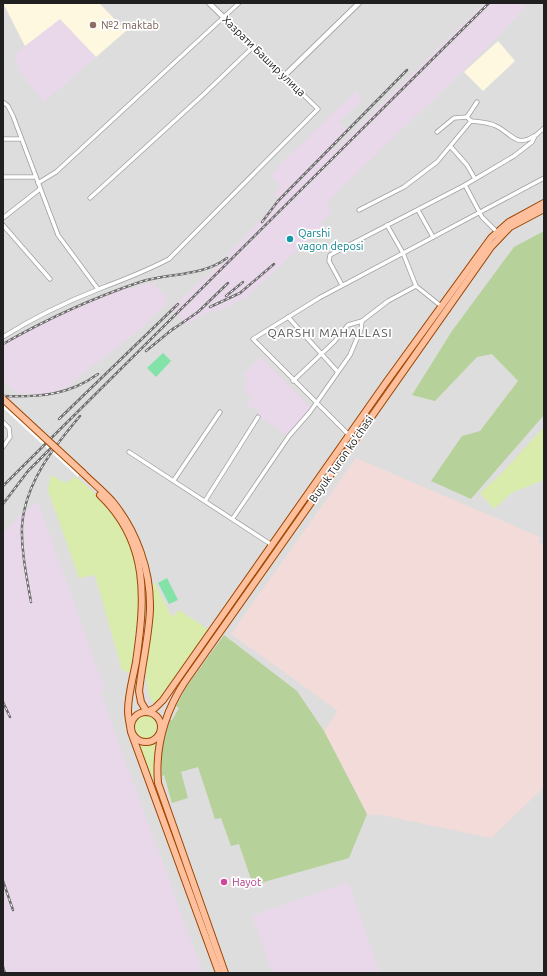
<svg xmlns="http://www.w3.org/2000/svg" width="547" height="976" font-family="Ubuntu,sans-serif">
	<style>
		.residential { fill: #dedddd }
		.industrial { fill: #e9d8ea }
		.education { fill: #fff8e1 }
		.military { fill: #f3dbd9 }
		.grass { fill: #d9ecab }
		.forest { fill: #b6d19a }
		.pitch { fill: #82e2a8 }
		.pier { fill: #fff }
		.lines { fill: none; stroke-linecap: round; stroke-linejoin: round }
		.minor-casing { stroke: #a1a1a1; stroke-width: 5 }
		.tertiary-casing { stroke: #a1a1a1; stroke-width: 6 }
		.primary-casing { stroke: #9c4600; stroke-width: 8 }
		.minor { stroke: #fff; stroke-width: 3.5 }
		.tertiary { stroke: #fff; stroke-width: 4.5 }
		.primary { stroke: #febf9d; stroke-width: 6 }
		.rail-casing { stroke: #6e6e6e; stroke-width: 2.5 }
		.rail { stroke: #fff; stroke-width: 1; stroke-dasharray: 3; stroke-linecap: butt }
		.primary-bridge-casing { stroke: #9c4600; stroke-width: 8; stroke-linecap: butt }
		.primary-bridge { stroke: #febf9d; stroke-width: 6 }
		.education-dot { fill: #8d6e63; stroke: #fff; stroke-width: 1.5 }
		.culture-dot { fill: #0f9aa8; stroke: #fff; stroke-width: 1.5 }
		.hotel-dot { fill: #d1479c; stroke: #fff; stroke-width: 1.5 }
		.labels { text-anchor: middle; stroke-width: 3.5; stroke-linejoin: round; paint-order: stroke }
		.education-label { font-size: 11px; fill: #785e54; stroke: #fff; text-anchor: start }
		.street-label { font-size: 11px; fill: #202020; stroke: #fff }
		.culture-label { font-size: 11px; fill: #0d838f; stroke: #fff; text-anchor: start }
		.hotel-label { font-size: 11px; fill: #b23c85; stroke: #fff; text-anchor: start }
		.neighbourhood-label { font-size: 12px; letter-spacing: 1px; fill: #535353; stroke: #fff }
	</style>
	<rect width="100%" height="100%" fill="#f1ebe6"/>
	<rect class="residential" x="3" y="3" width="541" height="970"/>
	<g class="industrial">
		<polygon points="484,3 528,3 497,38 339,190 339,191 326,205 332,211 321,222 324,225 278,268 250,294 217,312 214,309 187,324 171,308 209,275 279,201 274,193 281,187 271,175 281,163 356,91 362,101 339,122 349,132 332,148 334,151"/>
		<polygon points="60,18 96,57 44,102 17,69 20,66 13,56"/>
		<polygon points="148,283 149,285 154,283 168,301 166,304 133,335 66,387 49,395 16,393 3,380 3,342 42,322 126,285 129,290"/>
		<polygon points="261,357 311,408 287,435 257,415 259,411 246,404 252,397 244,391 248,379 243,375"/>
		<polygon points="34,503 37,503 48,530 105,690 100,692 203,973 3,973 3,535 22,512 26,512"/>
		<polygon points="348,882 380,973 272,973 252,916"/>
	</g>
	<g class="education">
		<polygon points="3,3 99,3 126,31 96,57 60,19 25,46"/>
		<polygon points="498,41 515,61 483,91 464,72"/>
	</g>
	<polygon class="military" points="356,458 540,537 538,542 544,545 544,787 491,838 377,814 373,816 367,814 324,731 338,711 231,634"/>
	<g class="grass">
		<polygon points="544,427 544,480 511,493 494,509 480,493 503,472"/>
		<path d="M51,475L65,483L76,477C87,486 98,495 108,506C149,552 139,617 130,673L122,670L95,575L79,578L48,490Z"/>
		<path d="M154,582L172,617L179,610L209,630L157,702L153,703C138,681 153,637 153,610C153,602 151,593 151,585Z"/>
		<circle cx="147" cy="727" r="12"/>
		<polygon points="156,743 154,781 140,746"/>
	</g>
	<g class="forest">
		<polygon points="544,231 544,415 471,499 431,481 462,436 480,431 518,381 492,354 477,357 435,401 412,395 452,331 514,247"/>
		<polygon points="224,635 297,691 324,731 367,814 349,858 253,885 239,844 231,846 221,818 215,819 198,767 181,772 188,798 172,803 164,775 162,776 161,747 169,722 170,720 172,720 179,708 176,706 187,686"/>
	</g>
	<g class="pitch">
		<polygon points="163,353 171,361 156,377 147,368"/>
		<polygon points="167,578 178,600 169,604 158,583"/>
	</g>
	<polygon class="pier" points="3,396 83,471 78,477 3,408"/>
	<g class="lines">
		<g class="minor-casing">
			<g id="minor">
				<polyline points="3,102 8,106 13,116 58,235 98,289"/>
				<path d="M471,121C480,122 488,122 496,126C511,133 516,148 534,136"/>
				<polyline points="437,132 454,118 467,117"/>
				<polyline points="3,139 21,139"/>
				<polyline points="451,147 467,165 475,179"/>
				<polyline points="3,177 36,177"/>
				<polyline points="38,183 56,172 239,3"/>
				<polyline points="465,185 482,217 497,232"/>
				<polyline points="90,198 204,94 254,46"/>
				<polyline points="359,210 404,187 437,162 471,121 467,117 477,102"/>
				<polyline points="418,210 433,237"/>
				<polyline points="3,218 40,189"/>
				<polyline points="3,225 50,279"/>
				<polyline points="387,225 403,253 416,286 441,306"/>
				<polyline points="342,285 329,261 330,255 465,185 514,156 532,142 535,136 544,128"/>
				<polyline points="288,317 337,371"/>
				<path d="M3,337C33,318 66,302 99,289C123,280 146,271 169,259L318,109L284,76"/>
				<polyline points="293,381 334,342 348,325 362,321 388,301 416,286"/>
				<polyline points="3,422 9,428 10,437 3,447"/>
				<polyline points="350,436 253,339 319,298 544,178"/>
				<polyline points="129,452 272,545"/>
				<polyline points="174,480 220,412"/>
				<polyline points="205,501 258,417"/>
				<polyline points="233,518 289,436 310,412 350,355 361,329 362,321"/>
			</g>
		</g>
		<g class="tertiary-casing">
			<polyline id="tertiary" points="209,3 284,76 359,3"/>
		</g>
		<g class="primary-casing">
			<g id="primary">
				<path d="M83,473C92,482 103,491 112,501C136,530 151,570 150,609C149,636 142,664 139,691L141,702L147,712L155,708L163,700L385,384L491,238L509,222L544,203"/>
				<path d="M100,495C150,543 145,600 136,662C133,678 128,695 128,711C128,717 130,725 131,732L219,973"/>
				<circle cx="146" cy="727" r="15"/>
				<path d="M225,973L158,783C155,746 164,714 184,683L491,247L510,227L544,209"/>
			</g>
		</g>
		<use href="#minor" class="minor"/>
		<use href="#tertiary" class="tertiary"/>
		<use href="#primary" class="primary"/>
		<g class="rail-casing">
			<g id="rail">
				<polyline points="262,222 278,201 407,70"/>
				<polyline points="226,296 243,282"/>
				<polyline points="210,307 240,293 274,264"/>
				<polyline points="169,332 198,312 228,283"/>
				<path d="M3,344C45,320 93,298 140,282C168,273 202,277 227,258"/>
				<polyline points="146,351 174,328"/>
				<path d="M3,396C38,397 68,396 98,374"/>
				<polyline points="59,419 178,304"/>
				<polyline points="3,486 489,3"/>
				<polyline points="3,504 28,471 50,449"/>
				<path d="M31,602C27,578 21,551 22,526C25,483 53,448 80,416"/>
				<polyline points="3,702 10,717"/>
				<polyline points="3,881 13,910"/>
				<polyline points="3,967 5,973"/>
			</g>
		</g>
		<use href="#rail" class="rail"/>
		<g class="primary-bridge-casing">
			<polyline id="primary-bridge" points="3,399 83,473"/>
		</g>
		<use href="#primary-bridge" class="primary-bridge"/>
	</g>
	<circle class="education-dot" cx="93" cy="25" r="4"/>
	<circle class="culture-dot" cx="290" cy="239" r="4"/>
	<circle class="hotel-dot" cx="224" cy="882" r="4"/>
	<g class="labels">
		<g class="education-label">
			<text x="101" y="29">№2 maktab</text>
		</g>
		<g class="street-label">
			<text transform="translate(264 56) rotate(44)" y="4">Хазрати Башир улица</text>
			<text transform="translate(341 459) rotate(-55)" y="4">Buyuk Turon ko'chasi</text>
		</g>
		<g class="culture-label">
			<text x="298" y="237">Qarshi<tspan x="298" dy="13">vagon deposi</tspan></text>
		</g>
		<g class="hotel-label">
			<text x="232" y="886">Hayot</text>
		</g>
		<g class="neighbourhood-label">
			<text x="330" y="337">QARSHI MAHALLASI</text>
		</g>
	</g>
	<rect width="547" height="976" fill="none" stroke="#202020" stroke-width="8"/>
</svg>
